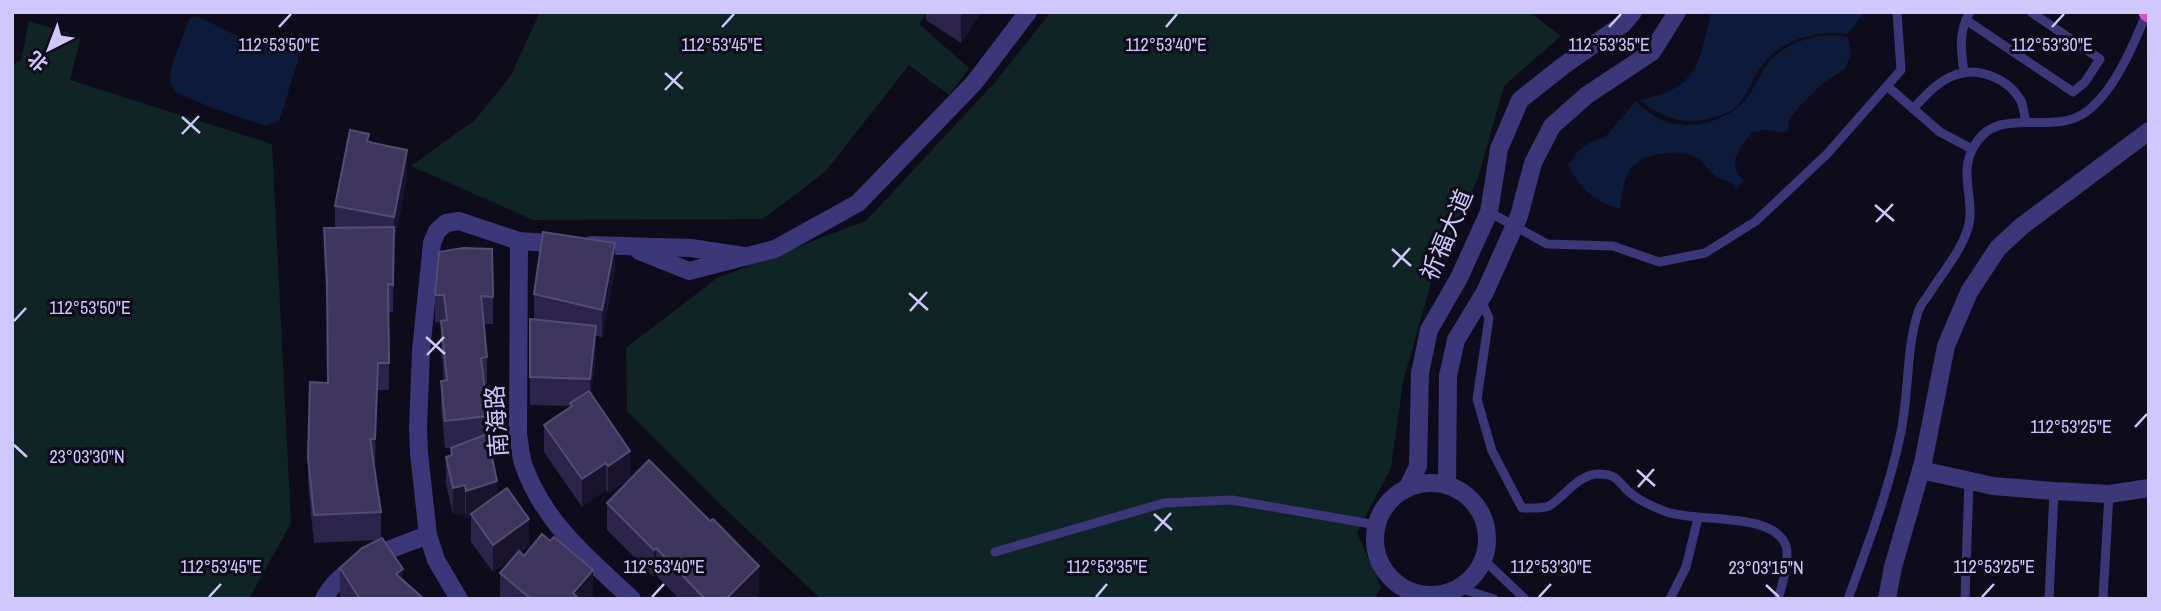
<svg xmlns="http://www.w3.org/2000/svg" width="2161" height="611" font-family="'Archivo Narrow','Noto Sans SC',sans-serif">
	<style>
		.green { fill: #0f2424 }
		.water { fill: #0b1b39 }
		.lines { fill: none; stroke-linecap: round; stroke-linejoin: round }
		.service { stroke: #3c3778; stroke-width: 9 }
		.minor { stroke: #3c3778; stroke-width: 18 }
		.tertiary { stroke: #3c3778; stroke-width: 18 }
		.trunk { stroke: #dc4cc8; stroke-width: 19 }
		.wall { fill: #2c2449 }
		.shaded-wall { fill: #19132e }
		.building { fill: #3e365c; stroke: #544c75; stroke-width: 2 }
		.ticks { fill: none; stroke: #cfc7fd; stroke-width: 2.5 }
		.labels { text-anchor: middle; stroke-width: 6; stroke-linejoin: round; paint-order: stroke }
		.street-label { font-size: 24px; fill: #cfc7fd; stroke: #0e0b1b }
		.ticks-label { font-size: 18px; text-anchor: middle; fill: #cfc7fd; stroke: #0e0b1b; stroke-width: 6; stroke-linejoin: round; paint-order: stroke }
	</style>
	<rect width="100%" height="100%" fill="#0e0b1b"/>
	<g class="green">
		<polygon points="540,12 927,12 919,24 969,68 949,95 909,65 826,171 763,219 533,220 411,166 475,120 510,77"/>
		<polygon points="1051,12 1529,12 1561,36 1504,86 1478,178 1433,276 1403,382 1391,468 1357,533 1381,587 1375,599 821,599 723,507 627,411 626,348 717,278 867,220 996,81"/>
		<polygon points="29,21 81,37 70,80 272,144 291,523 249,599 12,599 12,65 21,60"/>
	</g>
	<g class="water">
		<path d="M1711,12H1862L1863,14L1848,34C1813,30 1777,40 1758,72C1750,84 1746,99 1735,108C1729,113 1721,115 1715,117C1686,127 1662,118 1639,100C1698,89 1699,64 1711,12Z"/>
		<polygon points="194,16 201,18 235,35 274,48 295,51 298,54 298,61 279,121 266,126 215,109 177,93 170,83 171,68 189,19"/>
		<path d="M1833,35L1848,37L1851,53L1845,69L1821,85L1803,103L1789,119L1788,130L1783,133L1765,130L1752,132C1740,148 1725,163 1744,181L1736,189C1730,179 1721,181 1714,175C1707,169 1702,160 1693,156C1686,152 1674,152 1666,153C1627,158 1625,173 1620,209C1594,202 1580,189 1568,165L1578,151L1589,143L1605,137L1636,101C1645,110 1655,118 1667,122C1696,131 1733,119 1750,94C1759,79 1763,65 1777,54C1793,41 1813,36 1833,35Z"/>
	</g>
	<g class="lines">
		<g class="service">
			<polyline points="1966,20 2073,92 2085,82 2100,59 2031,12"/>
			<path d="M1964,73C1961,50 1958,32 1970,12"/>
			<polyline points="1887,86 1940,132 1972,149"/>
			<path d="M1913,109C1925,96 1938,81 1955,75C1978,66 2009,79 2021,101C2024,107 2024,116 2026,122"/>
			<polyline points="1489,212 1547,244 1613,246 1659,262 1705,253 1756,221 1827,154 1901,70 1897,12"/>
			<path d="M1481,300L1489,318L1477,399L1492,451L1522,508C1530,508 1542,509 1549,506C1564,497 1579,474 1598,474C1621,474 1617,484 1633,495C1642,502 1656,508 1667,512C1697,523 1774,511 1786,546C1790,559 1782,586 1778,599"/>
			<polyline points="995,552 1164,503 1232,500 1377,525"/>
			<polyline points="1483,559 1525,599"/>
			<polyline points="1459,588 1494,599"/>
			<polyline points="1670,599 1686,567 1698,518"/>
			<path d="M1848,599C1868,544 1889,490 1901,432C1909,393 1906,350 1918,312C1920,305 1925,300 1929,294C1942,273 1959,254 1967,231C1977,203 1958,175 1973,148C1997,103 2047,136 2083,114C2113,95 2134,44 2147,12"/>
			<polyline points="1965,599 1969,481"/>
			<polyline points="2049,599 2054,491"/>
			<polyline points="2103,599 2109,494"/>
		</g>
		<g class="minor">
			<path d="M519,241L518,434C520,444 520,456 524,466C544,523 589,559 632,599"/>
			<polyline points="591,245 691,248 744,256"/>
			<polyline points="639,251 689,271 775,249 858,203 974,83 1028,12"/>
			<polyline points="1921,470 1993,486 2054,491 2109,494 2149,488"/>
			<path d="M324,599C343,562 392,549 428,535"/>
			<polyline points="459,599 436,560 428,535 419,453 418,428 421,351 432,243 437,231 446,223 459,221 519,241 563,244"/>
			<polyline points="1887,599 1893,567 1923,463 1946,346 1969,292 1998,248 2022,226 2149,131"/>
		</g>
		<g class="tertiary">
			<circle cx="1431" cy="539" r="56"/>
			<polyline points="1447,485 1448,376 1456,340 1485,292 1519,216 1533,163 1552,126 1587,95 1652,52 1677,12"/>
			<polyline points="1408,487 1418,466 1420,373 1429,330 1459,278 1489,212 1499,149 1520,100 1563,66 1623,24 1633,12"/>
		</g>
		<polyline class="trunk" points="2148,12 2149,13"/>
	</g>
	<g class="wall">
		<polygon points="926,12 981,12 961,43 926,20"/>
		<polygon points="369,141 407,177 394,245 393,312 389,312 389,390 378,390 375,467 374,467 381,512 381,539 403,580 424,599 342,599 340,595 340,568 379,540 314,543 308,484 308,457 328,383 327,309 324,256 324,228 335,228 335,206"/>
		<polygon points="615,270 602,337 596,336 596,354 591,394 630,478 608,493 606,490 582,507 544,452 544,425 570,407 570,406 530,405 530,319 534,319 534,294"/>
		<polygon points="435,295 493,297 493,324 484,324 487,357 487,384 484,385 488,416 488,440 497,495 529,546 520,553 593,597 591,599 500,599 500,573 513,558 493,572 471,542 471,517 466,518 465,513 453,515 446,484 446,457 451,455 452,448 445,448 441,408 441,381 444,381 441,348 441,323 435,322"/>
		<polygon points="607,503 759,594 754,599 679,599 656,575 654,577 607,530"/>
	</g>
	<g class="shaded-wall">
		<polygon points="963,12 981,12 961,43 961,16"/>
		<polygon points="407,150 407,177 394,245 394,217"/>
		<polygon points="615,243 615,270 602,337 602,310"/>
		<polygon points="596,326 596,354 590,406 590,379"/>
		<polygon points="378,363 378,390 375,467 375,439"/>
		<polygon points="630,451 630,478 608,493 608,466"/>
		<polygon points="606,463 606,490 582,507 582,479"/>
		<polygon points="497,481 497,509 471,514 471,517 466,518 466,491"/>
		<polygon points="465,485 465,513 453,515 453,488"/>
		<polygon points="529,519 529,546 493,572 493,545"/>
		<polygon points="656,548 656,575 654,577 654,550"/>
		<polygon points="759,566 759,594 754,599 726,599"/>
		<polygon points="403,569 403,597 396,574"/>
		<polygon points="593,570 593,597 591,599 573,599 573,593"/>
	</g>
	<g class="building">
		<polygon points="350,130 369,134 367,141 373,143 407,150 394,217 335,206"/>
		<polygon points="394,227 393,285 388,284 389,363 378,363 375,439 370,439 381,512 314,515 308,457 310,382 328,383 327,282 324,228"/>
		<polygon points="543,232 615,243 602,310 534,294"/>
		<polygon points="463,248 492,249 493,297 481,296 487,357 481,358 488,416 445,421 441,381 447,380 441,321 447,320 444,295 435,295 439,252"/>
		<polygon points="530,319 596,326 590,379 530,377"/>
		<polygon points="589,391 630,451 608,466 606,463 582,479 544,425 572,406 570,403"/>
		<polygon points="487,434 497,481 466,491 465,485 453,488 446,457 452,455 451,448"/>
		<polygon points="649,460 710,521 713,519 759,566 726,599 705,599 656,548 654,550 607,503"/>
		<polygon points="507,488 529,519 493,545 471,514"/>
		<polygon points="542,534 550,541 554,537 593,570 573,593 577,597 575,599 531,599 500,573 519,551 524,556"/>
		<polygon points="382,538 403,569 396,574 424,599 360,599 340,568 362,548"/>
	</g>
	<path class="ticks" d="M279,27L291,14M722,27L734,14M1166,27L1177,14M1609,27L1621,14M2052,27L2064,14M665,73L683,89M665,90L682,72M182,117L200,133M182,134L199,116M1875,205L1894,221M1876,222L1893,204M1392,249L1411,266M1393,267L1410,248M909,293L928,310M910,311L927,292M14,321L26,308M426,337L445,354M427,355L444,337M2135,427L2147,414M14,445L27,457M1637,470L1655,486M1638,487L1654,469M1154,514L1172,530M1155,531L1171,513M1766,585L1779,597M209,597L221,584M652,597L664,584M1096,597L1107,584M1539,597L1551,584M1982,597L1994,584"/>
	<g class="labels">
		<g class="street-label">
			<text transform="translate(1447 235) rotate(-67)" y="8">祈福大道</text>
			<text transform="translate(497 421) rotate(-94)" y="8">南海路</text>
		</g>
	</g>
	<g class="ticks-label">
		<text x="722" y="51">112°53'45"E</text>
		<text x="1166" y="51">112°53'40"E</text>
		<text x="1609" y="51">112°53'35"E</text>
		<text x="279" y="51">112°53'50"E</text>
		<text x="2052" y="51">112°53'30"E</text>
		<text x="90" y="314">112°53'50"E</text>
		<text x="2071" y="433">112°53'25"E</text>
		<text x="87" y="463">23°03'30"N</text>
		<text x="221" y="573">112°53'45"E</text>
		<text x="664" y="573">112°53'40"E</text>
		<text x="1107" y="573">112°53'35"E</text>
		<text x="1551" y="573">112°53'30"E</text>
		<text x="1994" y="573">112°53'25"E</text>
		<text x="1766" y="574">23°03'15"N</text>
	</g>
	<rect width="2161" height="611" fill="none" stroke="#cfc7fd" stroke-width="28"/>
	<g transform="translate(49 49) rotate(222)" stroke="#0e0b1b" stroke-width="5" paint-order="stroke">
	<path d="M0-5L12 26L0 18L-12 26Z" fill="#cfc7fd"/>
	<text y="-10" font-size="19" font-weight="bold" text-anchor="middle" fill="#cfc7fd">北</text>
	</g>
</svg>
